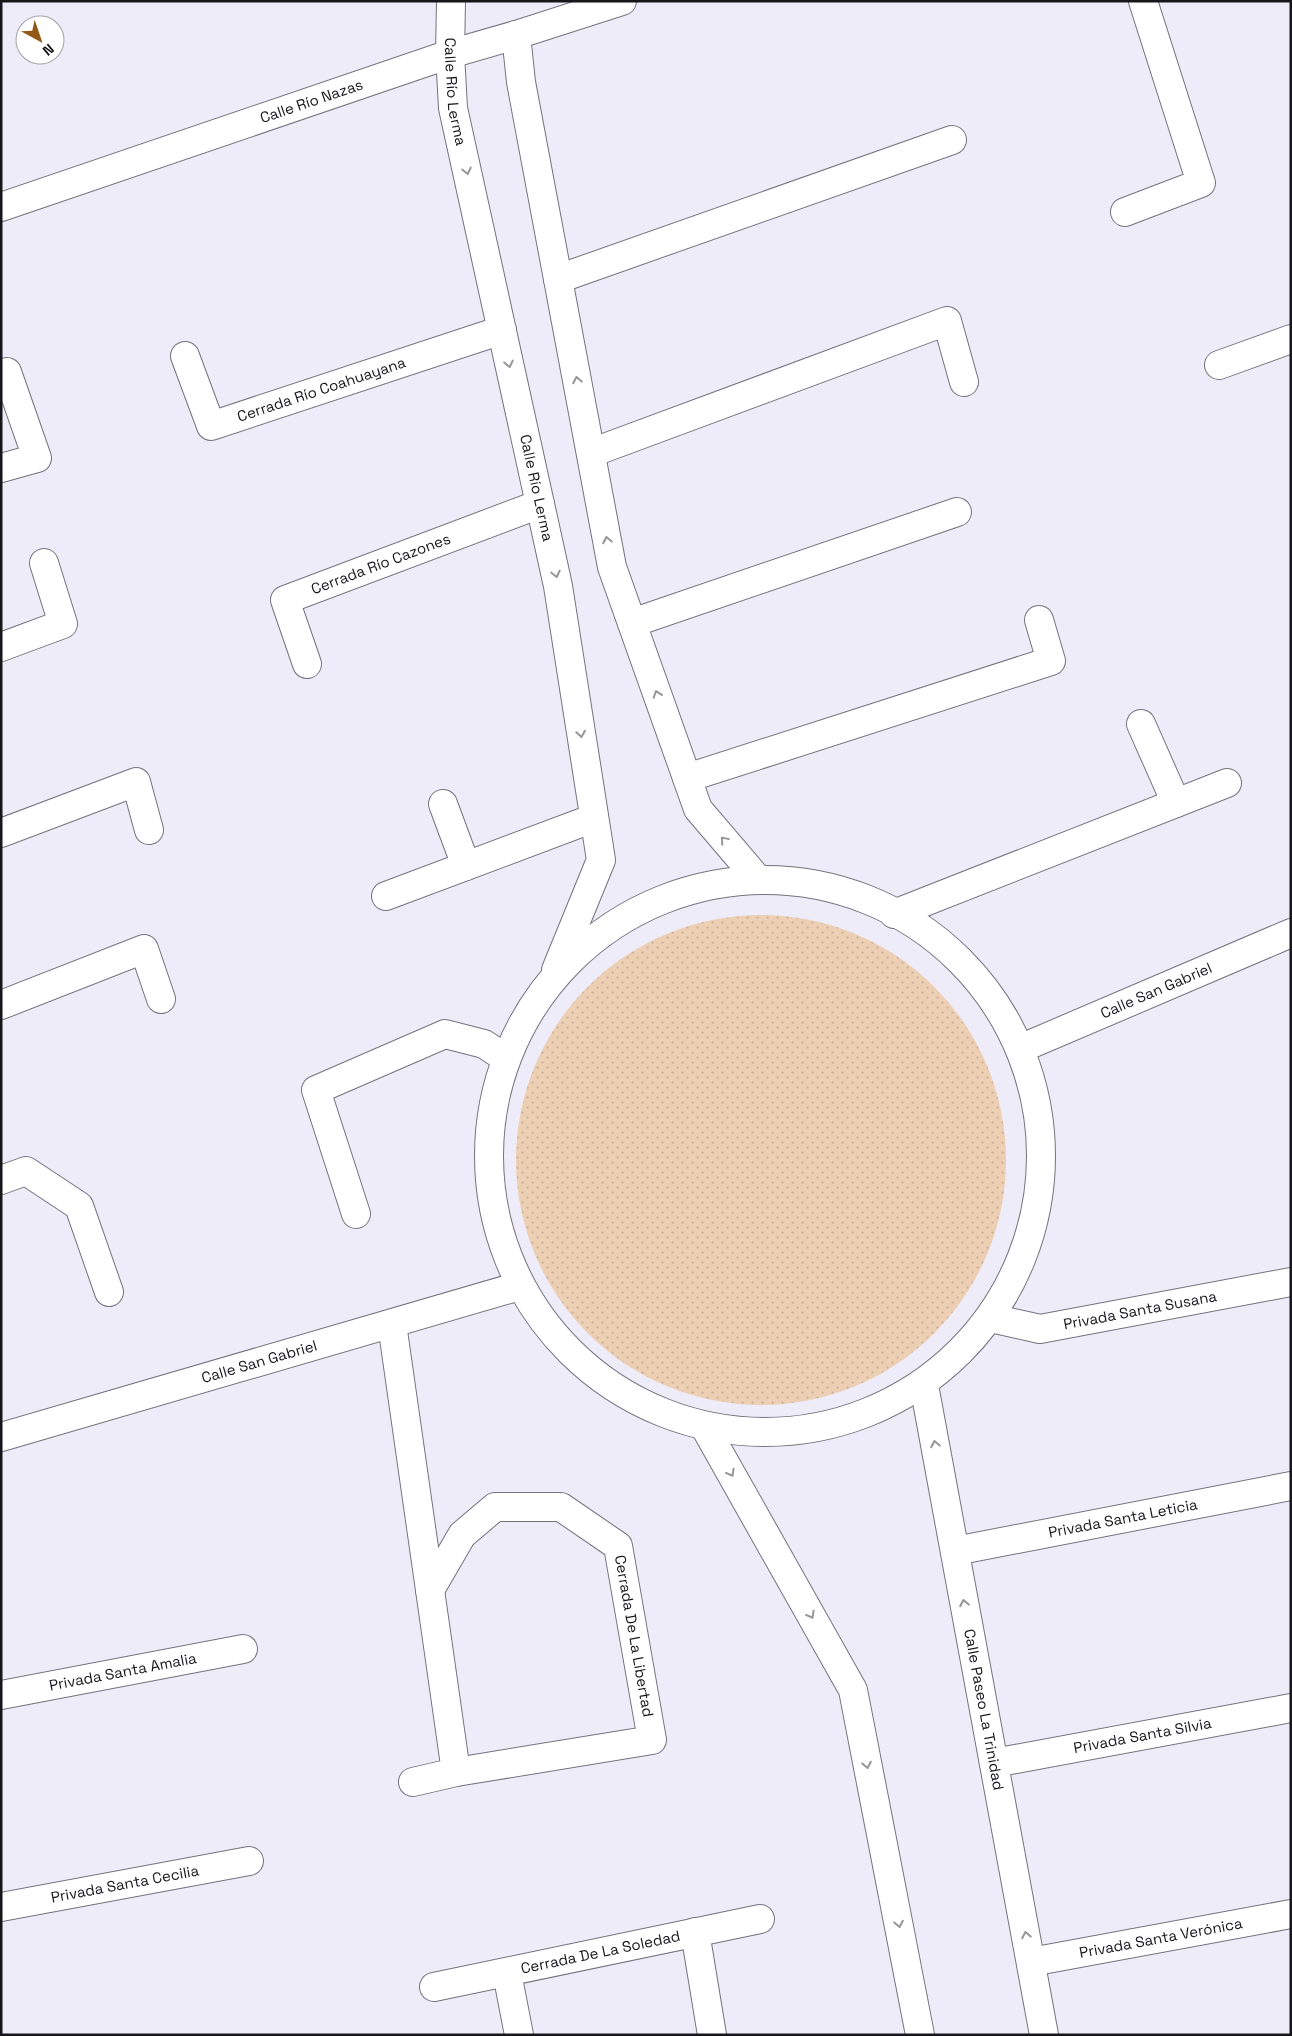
<svg xmlns="http://www.w3.org/2000/svg" width="1292" height="2036" font-family="'Space Grotesk',sans-serif">
	<style>
		.green { fill: url(#green-dots) }
		.lines { fill: none; stroke-linecap: round; stroke-linejoin: round }
		.minor-casing { stroke: #75727e; stroke-width: 30 }
		.minor { stroke: #fff; stroke-width: 28 }
		.oneway { stroke: #979698 }
		.labels { text-anchor: middle; stroke-width: 4; stroke-linejoin: round; paint-order: stroke }
		.street-label { font-size: 15px; fill: #17161b; stroke: #fff }
	</style>
	<defs>
		<pattern id="green-dots" width="8" height="8" patternUnits="userSpaceOnUse" patternTransform="scale(1.25)"><rect width="8" height="8" fill="#edcfb3"/><path d="M2 2h.1M6 6h.1" fill="none" stroke="#cab199" stroke-width="1.8" stroke-linecap="round"/></pattern>
	</defs>
	<rect width="100%" height="100%" fill="#efecfa"/>
	<circle class="green" cx="761" cy="1160" r="245"/>
	<g class="lines">
		<g class="minor-casing">
			<g id="minor">
				<path id="s1" d="M451,1L450,54L453,108L558,586L601,860L556,970"/>
				<polyline points="516,35 521,82 612,567 698,809 756,877"/>
				<path id="s2" d="M1,207L450,54L516,35L622,1"/>
				<polyline points="1125,212 1201,183 1143,1"/>
				<polyline points="558,279 952,140"/>
				<path id="s3" d="M185,356L211,426L502,330"/>
				<polyline points="1219,365 1291,339"/>
				<polyline points="591,453 947,321 964,382"/>
				<polyline points="1,468 37,458 7,372"/>
				<polyline points="632,623 957,512"/>
				<polyline points="1,647 63,624 44,563"/>
				<path id="s4" d="M307,664L285,600L540,504"/>
				<polyline points="1141,724 1176,803"/>
				<polyline points="687,778 1051,661 1039,620"/>
				<polyline points="443,804 466,866"/>
				<polyline points="1,833 136,782 149,830"/>
				<circle cx="765" cy="1156" r="276"/>
				<polyline points="386,896 594,818"/>
				<polyline points="894,914 1227,783"/>
				<polyline points="1,1005 144,949 161,999"/>
				<path id="s5" d="M1022,1048L1291,933"/>
				<polyline points="1,1180 26,1171 79,1206 109,1292"/>
				<polyline points="356,1214 316,1090 445,1034 484,1044 504,1057"/>
				<path id="s6" d="M991,1318L1040,1329L1291,1282"/>
				<polyline points="392,1324 456,1772"/>
				<path id="s7" d="M924,1385L1044,2035"/>
				<polyline points="707,1431 853,1690 920,2035"/>
				<path id="s8" d="M1,1437L516,1287"/>
				<path id="s9" d="M955,1551L1291,1486"/>
				<path id="s10" d="M1,1695L243,1649"/>
				<path id="s11" d="M994,1763L1291,1708"/>
				<polyline points="413,1782 456,1772 652,1740 618,1546 561,1507 495,1507 462,1535 430,1590"/>
				<path id="s12" d="M1,1907L249,1861"/>
				<polyline points="695,1932 712,2035"/>
				<path id="s13" d="M1031,1962L1291,1914"/>
				<polyline points="507,1973 519,2035"/>
				<path id="s14" d="M434,1987L760,1919"/>
			</g>
		</g>
		<use href="#minor" class="minor"/>
	</g>
	<defs><path id="oneway-chevron" d="M-2-3.5L2.5 0L-2 3.5" fill="none" stroke-width="1.6" stroke-linecap="round" stroke-linejoin="round" transform="scale(1.25)"/></defs>
	<g class="oneway">
		<use href="#oneway-chevron" transform="translate(467 171) rotate(78)"/>
		<use href="#oneway-chevron" transform="translate(509 364) rotate(78)"/>
		<use href="#oneway-chevron" transform="translate(577 380) rotate(-101)"/>
		<use href="#oneway-chevron" transform="translate(607 540) rotate(-101)"/>
		<use href="#oneway-chevron" transform="translate(556 574) rotate(77)"/>
		<use href="#oneway-chevron" transform="translate(657 694) rotate(-109)"/>
		<use href="#oneway-chevron" transform="translate(581 734) rotate(81)"/>
		<use href="#oneway-chevron" transform="translate(724 840) rotate(-130)"/>
		<use href="#oneway-chevron" transform="translate(935 1444) rotate(-101)"/>
		<use href="#oneway-chevron" transform="translate(731 1473) rotate(61)"/>
		<use href="#oneway-chevron" transform="translate(964 1603) rotate(-101)"/>
		<use href="#oneway-chevron" transform="translate(811 1615) rotate(61)"/>
		<use href="#oneway-chevron" transform="translate(867 1765) rotate(79)"/>
		<use href="#oneway-chevron" transform="translate(899 1924) rotate(79)"/>
		<use href="#oneway-chevron" transform="translate(1026 1935) rotate(-101)"/>
	</g>
	<g class="labels">
		<g class="street-label">
			<text dy="5" stroke="none"><textPath href="#s1" startOffset="91">Calle Río Lerma</textPath></text>
			<text dy="5" stroke="none"><textPath href="#s2" startOffset="328">Calle Río Nazas</textPath></text>
			<text dy="5" stroke="none"><textPath href="#s3" startOffset="191">Cerrada Río Coahuayana</textPath></text>
			<text dy="5" stroke="none"><textPath href="#s1" startOffset="496">Calle Río Lerma</textPath></text>
			<text dy="5" stroke="none"><textPath href="#s4" startOffset="170">Cerrada Río Cazones</textPath></text>
			<text dy="5" stroke="none"><textPath href="#s5" startOffset="146">Calle San Gabriel</textPath></text>
			<text dy="5" stroke="none"><textPath href="#s6" startOffset="152">Privada Santa Susana</textPath></text>
			<text dy="5" stroke="none"><textPath href="#s8" startOffset="269">Calle San Gabriel</textPath></text>
			<text dy="5" stroke="none"><textPath href="#s9" startOffset="171">Privada Santa Leticia</textPath></text>
			<text transform="translate(634 1636) rotate(80)" y="5">Cerrada De La Libertad</text>
			<text dy="5" stroke="none"><textPath href="#s10" startOffset="124">Privada Santa Amalia</textPath></text>
			<text dy="5" stroke="none"><textPath href="#s7" startOffset="330">Calle Paseo La Trinidad</textPath></text>
			<text dy="5" stroke="none"><textPath href="#s11" startOffset="151">Privada Santa Silvia</textPath></text>
			<text dy="5" stroke="none"><textPath href="#s12" startOffset="126">Privada Santa Cecilia</textPath></text>
			<text dy="5" stroke="none"><textPath href="#s13" startOffset="132">Privada Santa Verónica</textPath></text>
			<text dy="5" stroke="none"><textPath href="#s14" startOffset="170">Cerrada De La Soledad</textPath></text>
		</g>
	</g>
	<rect width="1292" height="2036" fill="none" stroke="#17161b" stroke-width="5"/>
	<g transform="translate(40 40) rotate(140)"><circle r="24" fill="#ffffff" stroke="#a2a2a4"/>
	<path d="M0-4L9 19L0 12L-9 19Z" fill="#925915"/>
	<text y="-8" font-size="14" font-weight="bold" text-anchor="middle" fill="#17161b">N</text>
	</g>
</svg>
